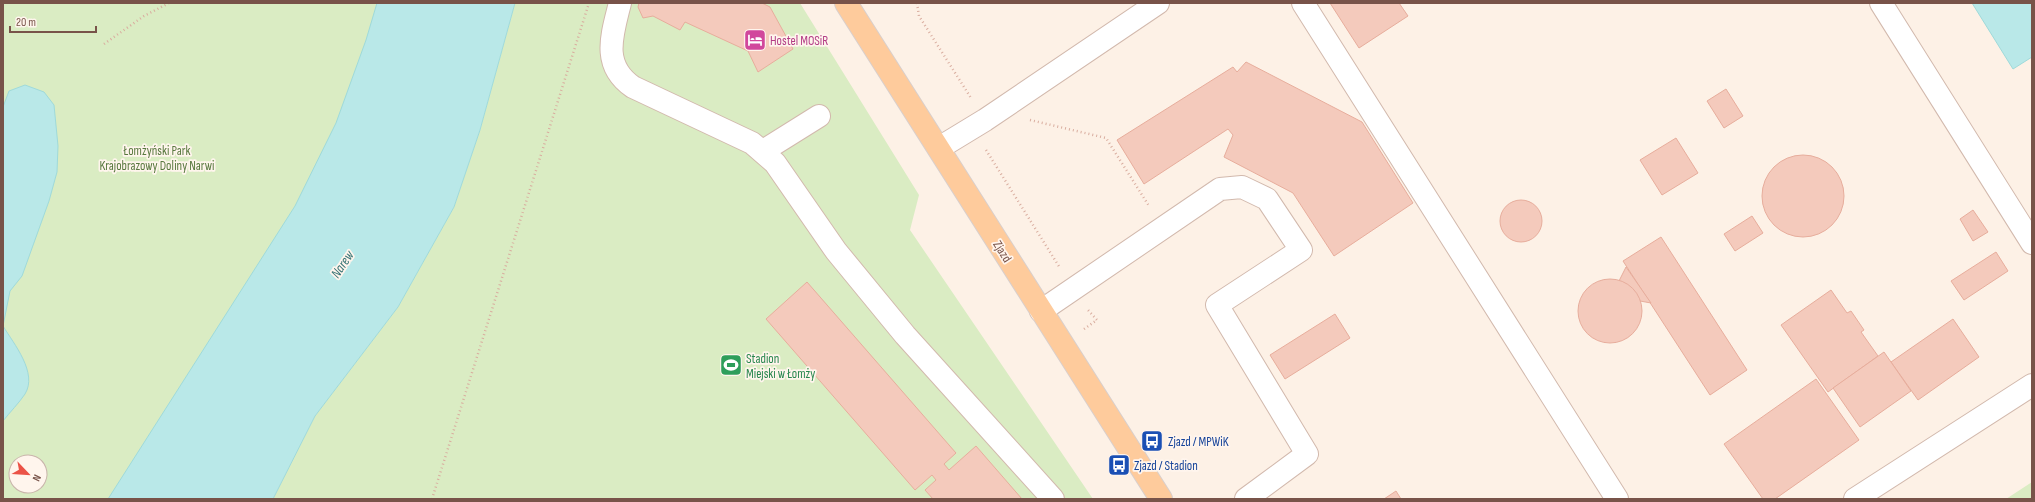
<svg xmlns="http://www.w3.org/2000/svg" width="2035" height="502" font-family="'Sofia Sans Condensed',sans-serif">
	<style>
		.green { fill: #daecc3; fill-rule: evenodd }
		.water { fill: #b9e8e8; stroke: #9fdada }
		.building { fill: #f4cabc; stroke: #e7ad9c }
		.lines { fill: none; stroke-linecap: round; stroke-linejoin: round }
		.minor-casing { stroke: #d2b9ad; stroke-width: 24 }
		.major-casing { stroke: #d9cfcc; stroke-width: 24 }
		.path { stroke: #d9ad9f; stroke-width: 2.5; stroke-dasharray: 1 3; stroke-linecap: butt }
		.minor { stroke: #fff; stroke-width: 22 }
		.major { stroke: #fecb9c; stroke-width: 22 }
		.labels { text-anchor: middle; stroke-width: 3.5; stroke-linejoin: round; paint-order: stroke }
		.hotel-label { font-size: 13px; fill: #b23c85; stroke: #fff5ed; text-anchor: start }
		.park-label { font-size: 13px; fill: #58783e; stroke: #fff5ed }
		.street-label { font-size: 13px; fill: #785349; stroke: #fff5ed }
		.leisure-label { font-size: 13px; fill: #27864d; stroke: #fff5ed; text-anchor: start }
		.transit-label { font-size: 13px; fill: #164399; stroke: #fff5ed; text-anchor: start }
		.water-label { font-size: 14px; font-style: italic; fill: #397576; stroke: #fff5ed }
	</style>
	<rect width="100%" height="100%" fill="#fdf1e6"/>
	<g class="green">
		<path d="M3,3H379L322,185L122,499H3ZM16,462H40V486H16Z"/>
		<polygon points="515,3 800,3 919,195 910,230 1093,499 273,499 315,416 398,307 454,207 480,130"/>
		<polygon points="2032,482 2032,499 2006,499"/>
	</g>
	<g class="water">
		<polygon points="377,3 515,3 480,130 454,207 398,307 315,416 273,499 108,499 295,206 336,123 366,40"/>
		<polygon points="1972,3 2032,3 2032,57 2013,69"/>
		<polygon points="25,85 44,92 54,105 58,146 57,172 49,201 22,276 10,291 3,326 3,107 9,91"/>
		<path d="M3,326C14,344 38,373 25,394C19,403 10,412 3,421Z"/>
	</g>
	<g class="building">
		<polygon points="639,3 762,3 770,7 793,49 758,72 748,51 685,22 680,30 653,16 643,18 638,7"/>
		<polygon points="1330,3 1399,3 1408,16 1359,48"/>
		<polygon points="1246,62 1362,122 1413,203 1334,256 1293,193 1224,157 1233,135 1228,129 1144,184 1117,140 1233,67 1237,72"/>
		<polygon points="1726,89 1743,116 1724,128 1707,101"/>
		<polygon points="1676,138 1698,173 1662,195 1640,160"/>
		<circle cx="1803" cy="196" r="41"/>
		<circle cx="1521" cy="221" r="21"/>
		<polygon points="1973,210 1988,232 1973,241 1960,219"/>
		<polygon points="1752,216 1763,233 1735,251 1724,234"/>
		<polygon points="1661,237 1747,370 1710,395 1623,261"/>
		<polygon points="1996,252 2008,271 1964,300 1951,281"/>
		<polygon points="1626,267 1651,303 1640,301 1632,289 1619,281"/>
		<circle cx="1610" cy="311" r="32"/>
		<polygon points="807,282 956,453 944,464 949,470 976,446 1022,499 933,499 925,490 936,480 932,475 915,490 766,319"/>
		<polygon points="1831,290 1847,313 1851,311 1864,330 1861,332 1878,356 1828,392 1781,325"/>
		<polygon points="1335,314 1350,338 1285,379 1270,355"/>
		<polygon points="1953,319 1979,357 1918,400 1891,362"/>
		<polygon points="1884,352 1911,391 1860,427 1833,388"/>
		<polygon points="1816,379 1859,440 1775,499 1763,499 1724,444"/>
		<polygon points="1396,491 1401,499 1384,499"/>
	</g>
	<g class="lines">
		<g class="minor-casing">
			<g id="minor">
				<path d="M620,3C612,35 601,65 633,87L752,143L775,163L836,251L905,335L1053,499"/>
				<polyline points="1303,3 1617,499"/>
				<polyline points="1881,3 2032,243"/>
				<polyline points="939,148 985,120 1158,3"/>
				<polyline points="763,151 819,116"/>
				<polyline points="1041,311 1220,189 1242,187 1267,199 1301,250 1217,305 1307,454 1246,499"/>
				<polyline points="1855,499 2032,385"/>
			</g>
		</g>
		<g class="major-casing">
			<polyline id="major" points="846,3 1161,499"/>
		</g>
		<g class="path">
			<polyline points="917,3 919,16 971,98"/>
			<polyline points="104,44 144,16 169,3"/>
			<polyline points="1030,120 1106,138 1149,206"/>
			<polyline points="986,150 1060,268"/>
			<polyline points="1084,329 1097,320 1088,310"/>
			<polyline points="432,499 589,3"/>
		</g>
		<use href="#minor" class="minor"/>
		<use href="#major" class="major"/>
	</g>
	<defs>
		<g id="hotel-square" transform="scale(1.15)"><rect x="-9" y="-9" width="18" height="18" rx="4" fill="#d1479c" stroke="#fff5ed"/><path d="M-6-4.5h1.5V1H6V5H4.5V3h-9V5H-6ZM-4 0a1.8 1.8 0 1 1 3.6 0ZM.5 0V-2.5h3Q6-2.5 6 0Z" fill="#fff"/></g>
		<g id="stadium-square" transform="scale(1.15)"><rect x="-9" y="-9" width="18" height="18" rx="4" fill="#2e9e5b" stroke="#fff5ed"/><path d="M0-5a6.5 5 0 1 0 0 10a6.5 5 0 1 0 0-10ZM-3.5-1.8h7v3.6h-7Z" fill="#fff"/></g>
		<g id="bus-square" transform="scale(1.15)"><rect x="-9" y="-9" width="18" height="18" rx="4" fill="#1a4fb4" stroke="#fff5ed"/><path d="M-5-6H5V4H4V6H2V4H-2V6H-4V4H-5ZM-3.5-4V0h7V-4ZM-3.5 1.2v1.5H-2V1.2ZM2 1.2v1.5H3.5V1.2Z" fill="#fff"/></g>
	</defs>
	<g fill-rule="evenodd">
		<use href="#hotel-square" x="755" y="40"/>
		<use href="#stadium-square" x="731" y="365"/>
		<use href="#bus-square" x="1152" y="441"/>
		<use href="#bus-square" x="1119" y="465"/>
	</g>
	<g class="labels">
		<g class="hotel-label">
			<text x="770" y="45">Hostel MOSiR</text>
		</g>
		<g class="park-label">
			<text x="157" y="155">Łomżyński Park<tspan x="157" dy="15">Krajobrazowy Doliny Narwi</tspan></text>
		</g>
		<g class="street-label">
			<text transform="translate(1003 251) rotate(58)" y="5">Zjazd</text>
		</g>
		<g class="leisure-label">
			<text x="746" y="363">Stadion<tspan x="746" dy="15">Miejski w Łomży</tspan></text>
		</g>
		<g class="transit-label">
			<text x="1168" y="446">Zjazd / MPWiK</text>
			<text x="1134" y="470">Zjazd / Stadion</text>
		</g>
		<g class="water-label">
			<text transform="translate(342 264) rotate(-56)" y="5">Narew</text>
		</g>
	</g>
	<rect width="2035" height="502" fill="none" stroke="#785349" stroke-width="8"/>
	<g transform="translate(28 474) rotate(115)"><circle r="19" fill="#fff5ed" stroke="#c9b4ab"/>
	<path d="M0-3L7 15L0 10L-7 15Z" fill="#eb5347"/>
	<text y="-6" font-size="11" font-weight="bold" text-anchor="middle" fill="#785349">N</text>
	</g>
	<path d="M10 26v6h86v-6" fill="none" stroke="#785349" stroke-width="2"/>
	<text x="16" y="26" font-size="12" fill="#785349" stroke="#fff5ed" stroke-width="3" paint-order="stroke">20 m</text>
</svg>
